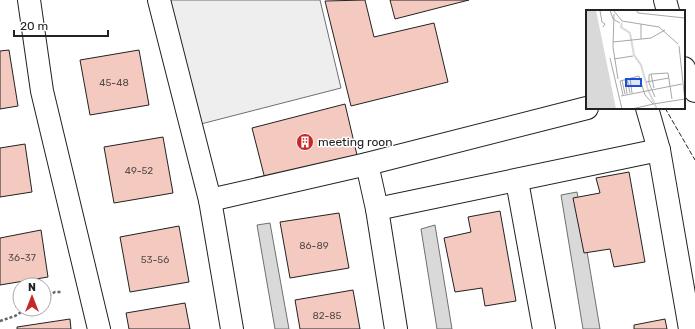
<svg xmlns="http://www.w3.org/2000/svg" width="695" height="329" font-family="Rubik,sans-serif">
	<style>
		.green { fill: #eee; stroke: #6f6f6f }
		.water { fill: #d9d9d9; stroke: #6f6f6f }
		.building { fill: #f3c9c0; stroke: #222 }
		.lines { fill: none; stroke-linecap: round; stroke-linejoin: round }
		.minor-casing { stroke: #222; stroke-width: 24 }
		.path { stroke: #646464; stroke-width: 2.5; stroke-dasharray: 3 2; stroke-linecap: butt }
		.minor { stroke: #fff; stroke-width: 22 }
		.fence { stroke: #222; stroke-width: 1; stroke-dasharray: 5 2; stroke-linecap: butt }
		.labels { text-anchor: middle; stroke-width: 3; stroke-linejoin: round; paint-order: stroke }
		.number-label { font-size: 10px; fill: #564c4a }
		.poi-label { font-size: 12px; fill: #222; stroke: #fff; text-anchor: start }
		.inset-river { fill: none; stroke: #d9d9d9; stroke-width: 2 }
		.inset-road { fill: none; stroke: #a7a7a7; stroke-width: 1 }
		.view { fill: #1d4ed8; fill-opacity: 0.15; stroke: #1d4ed8; stroke-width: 2 }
		.inset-edge { fill: none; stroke: #222; stroke-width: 2 }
	</style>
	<rect width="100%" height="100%" fill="#fff"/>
	<polygon class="green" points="167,0 320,0 341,88 197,125"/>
	<g class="water">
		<polygon points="577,192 600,329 583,329 561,195"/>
		<polygon points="270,223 289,329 275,329 257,225"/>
		<polygon points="435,225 452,329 437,329 421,229"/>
	</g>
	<g class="building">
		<polygon points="365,0 374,37 434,23 448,82 351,106 325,1"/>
		<polygon points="390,0 469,0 395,19"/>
		<polygon points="9,50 18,106 0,109 0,51"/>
		<polygon points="139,50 149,105 90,115 80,60"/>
		<polygon points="345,104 357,155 265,179 252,128"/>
		<polygon points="163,137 173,193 114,203 104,147"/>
		<polygon points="25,144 32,192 0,197 0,148"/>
		<polygon points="629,172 645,262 614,267 610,249 584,253 573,198 600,193 596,178"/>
		<polygon points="500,211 516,301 485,306 482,288 455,292 444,238 471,232 468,217"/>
		<polygon points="339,213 349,268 290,278 280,222"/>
		<polygon points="179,226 189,282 130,292 120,237"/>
		<polygon points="41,230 48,277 0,285 0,238"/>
		<polygon points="353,290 360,329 300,329 295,300"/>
		<polygon points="185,303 190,329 129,329 126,313"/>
		<polygon points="70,319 71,329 17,329 17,327"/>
		<polygon points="665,319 667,329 634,329 634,325"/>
	</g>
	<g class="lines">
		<g class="minor-casing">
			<g id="minor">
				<polyline points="29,0 42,91 99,329"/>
				<polyline points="159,0 210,200 232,329"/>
				<polyline points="665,0 668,11"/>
				<polyline points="684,68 695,91"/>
				<polyline points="647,108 659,150 690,329"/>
				<polyline points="367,164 377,209 396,329"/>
				<polyline points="517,181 544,329"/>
				<polyline points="210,200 367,164 587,108"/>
				<polyline points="377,209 659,150"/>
			</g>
		</g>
		<g class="path">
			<polyline points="44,298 55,292 62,292"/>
			<polyline points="0,321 15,316 26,309"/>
		</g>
		<use href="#minor" class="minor"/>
		<polyline class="fence" points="665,108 695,160"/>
	</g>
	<defs>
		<g id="building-disc" transform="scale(0.9)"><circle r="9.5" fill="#c62828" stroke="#fff"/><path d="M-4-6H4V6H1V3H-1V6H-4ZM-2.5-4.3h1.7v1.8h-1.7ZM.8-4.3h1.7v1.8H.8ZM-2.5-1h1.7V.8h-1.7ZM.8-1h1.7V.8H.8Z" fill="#fff"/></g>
	</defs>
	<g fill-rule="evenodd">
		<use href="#building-disc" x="305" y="142"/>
	</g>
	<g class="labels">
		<g class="number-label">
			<text x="114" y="86">45-48</text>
			<text x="139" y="174">49-52</text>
			<text x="314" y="249">86-89</text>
			<text x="22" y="261">36-37</text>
			<text x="155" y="263">53-56</text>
			<text x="327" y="319">82-85</text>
		</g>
		<g class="poi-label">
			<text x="318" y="146">meeting roon</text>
		</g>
	</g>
	<g transform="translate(586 10)">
		<rect width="99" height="99" fill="#fff"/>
		<path d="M0,0H10L30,99H0Z" fill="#d9d9d9"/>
		<path class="inset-river" d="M36,13L35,17L44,23L48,45L55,55L62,80L71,99"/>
		<path class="inset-road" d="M24,0L27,9L34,13M27,0L36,11L73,17L92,34M50,0L52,3L99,8M28,4L27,37L32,69M17,17L19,14L16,12L14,1L19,0M55,29V14M27,32L65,28L79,20M93,36L99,91M24,48L36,99M28,49L47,46M65,64L63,65V73L69,87M44,68L46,83M39,69L41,84M41,69L44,83M36,70L39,84M60,72L83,68M68,78L65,64L82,63L86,89M37,85L34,71L53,66L59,85L67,94L46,99M35,86L96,74M67,94L99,89"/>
		<path class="view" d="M40,69H55V76H40Z"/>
		<rect width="99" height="99" class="inset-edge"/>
	</g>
	<g transform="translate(32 297)"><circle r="19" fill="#ffffff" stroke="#a7a7a7"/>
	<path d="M0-3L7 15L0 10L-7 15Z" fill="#c62828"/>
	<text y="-6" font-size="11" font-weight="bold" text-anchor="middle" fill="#222222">N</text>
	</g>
	<path d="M14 30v6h94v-6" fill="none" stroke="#222222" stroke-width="2"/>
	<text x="20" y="30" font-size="12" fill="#222222" stroke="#ffffff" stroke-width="3" paint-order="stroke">20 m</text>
</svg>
